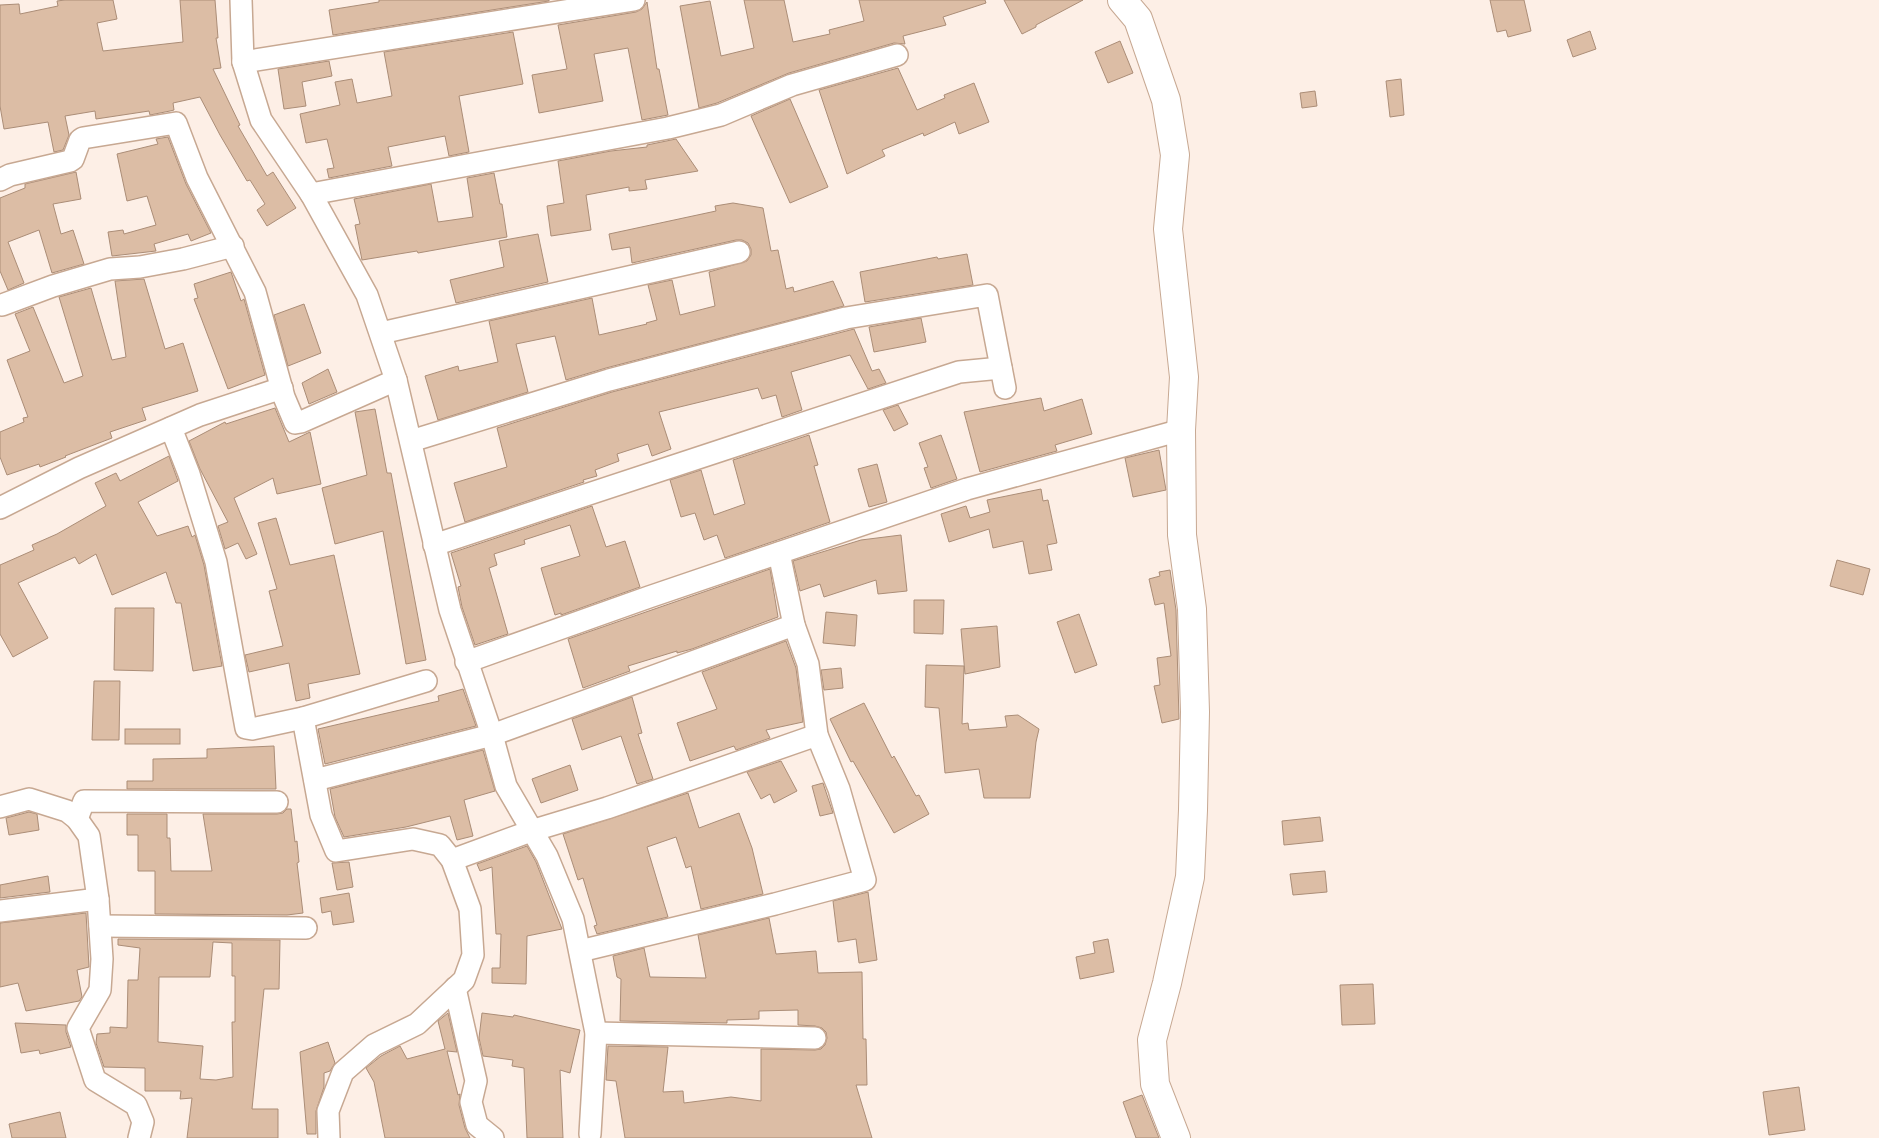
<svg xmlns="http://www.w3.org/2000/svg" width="1879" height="1138" font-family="'Fira Sans Condensed',sans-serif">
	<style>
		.building { fill: #dcbda5; stroke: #ab8d77; fill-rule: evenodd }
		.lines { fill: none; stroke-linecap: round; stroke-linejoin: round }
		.street-casing { stroke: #c7a892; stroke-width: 24 }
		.secondary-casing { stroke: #c7a892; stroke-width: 30 }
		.street { stroke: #fff; stroke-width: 21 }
		.secondary { stroke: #fff; stroke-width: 28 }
	</style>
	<rect width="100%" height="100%" fill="#fdefe6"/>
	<g class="building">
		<polygon points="65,0 113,0 117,19 97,23 103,51 183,42 180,0 215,0 218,38 216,38 221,68 213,69 240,125 238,126 267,176 273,172 296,208 267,226 257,210 265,204 250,180 247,181 220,135 200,97 173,103 174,110 170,111 150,115 149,111 96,119 95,111 65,116 69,135 63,150 54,152 48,122 4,129 0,106 0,5 19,4 20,14 58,6 57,1"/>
		<polygon points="379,0 549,0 549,1 333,35 329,10 379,2"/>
		<polygon points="744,0 784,0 793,42 830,34 829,30 864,21 859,0 985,0 986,3 943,17 946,25 903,36 905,44 894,43 789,73 717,103 699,108 680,6 710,1 721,56 754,48"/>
		<polygon points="1004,0 1083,0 1036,25 1036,27 1022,34"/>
		<polygon points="1490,0 1524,0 1531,31 1508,37 1506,30 1497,32"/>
		<polygon points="647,2 657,69 659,69 668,115 642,120 628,48 594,54 603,101 539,113 532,75 567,69 558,25 636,12 642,9"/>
		<polygon points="1590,31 1596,49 1573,57 1567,40"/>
		<polygon points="513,32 523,84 459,96 469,152 449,156 445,136 388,147 392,166 329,178 327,169 334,168 327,139 306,143 300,114 340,105 335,82 352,79 357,103 392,96 384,52"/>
		<polygon points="1120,41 1133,73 1108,83 1095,52"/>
		<polygon points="329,61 332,76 302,82 306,106 284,109 278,69"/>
		<polygon points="898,68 917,110 945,98 944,95 974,83 989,122 959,134 955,122 924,136 923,133 882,150 885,156 847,174 819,90"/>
		<polygon points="1401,79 1404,115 1390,117 1386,81"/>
		<polygon points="1315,91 1317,106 1302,108 1300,93"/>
		<polygon points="790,99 828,187 790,203 751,116"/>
		<polygon points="168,137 186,184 211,233 191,241 188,234 154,244 156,251 112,256 108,232 123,230 124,234 156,225 147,196 127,201 117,154 158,144 156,139"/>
		<polygon points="676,139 698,171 645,180 647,189 629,191 629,187 586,195 591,230 551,236 547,206 564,203 558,161 611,151 647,147 647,145"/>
		<polygon points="76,172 81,199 53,204 61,234 73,230 84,264 52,273 39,230 8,242 24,283 8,290 0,271 0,198 25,188 25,184"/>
		<polygon points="494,173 500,204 502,204 507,237 418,253 417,251 362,260 355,225 360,224 354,199 431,184 438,222 473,217 467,178"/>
		<polygon points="733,203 763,208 771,251 778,250 786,289 793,287 794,292 833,281 844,306 606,368 566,380 555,336 516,344 528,392 438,420 425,376 458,366 459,371 498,362 489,321 592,298 599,335 647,324 646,323 657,320 648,285 672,280 680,315 715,306 709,272 747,261 751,255 751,249 748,243 742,240 736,240 632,263 630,247 612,250 609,234 716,211 715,206"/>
		<polygon points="538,234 548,282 456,303 450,280 504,267 499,241"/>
		<polygon points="967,254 973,285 865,302 860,272 937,257 938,259"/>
		<polygon points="231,272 241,301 244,299 265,375 228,389 194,299 198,298 194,284"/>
		<polygon points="144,279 165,349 183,343 198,391 142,408 146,420 110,432 112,438 65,456 66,457 40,467 39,464 7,475 0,457 0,432 24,422 23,418 28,417 7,360 30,351 15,314 33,307 64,383 83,376 59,297 91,288 112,360 126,357 115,281"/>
		<polygon points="304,304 321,353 288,366 274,315"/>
		<polygon points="921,318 926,342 874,352 869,327"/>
		<polygon points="854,329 872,371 879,369 886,383 868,389 850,355 791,372 802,410 782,417 776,395 762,399 758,388 659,412 671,449 652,456 648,444 617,454 619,461 595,470 597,476 583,480 584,482 465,522 454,483 507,467 497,428 612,392"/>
		<polygon points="328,369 337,392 309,404 302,383"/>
		<polygon points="1041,398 1044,411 1082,399 1092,434 1055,445 1057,451 980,472 964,412"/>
		<polygon points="898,405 908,424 894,431 883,410"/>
		<polygon points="275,408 289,442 310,432 321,484 277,494 273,478 234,498 257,554 246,559 238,543 225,549 218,526 228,522 200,469 189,441 225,422 226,424"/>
		<polygon points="375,409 387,473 391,473 426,660 406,664 383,531 335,544 322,488 367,475 355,412"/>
		<polygon points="809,435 818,465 814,466 830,522 725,558 717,535 704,540 695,513 681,517 670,480 701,470 714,515 745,504 733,460"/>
		<polygon points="941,435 957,479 931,488 924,468 928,467 919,443"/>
		<polygon points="1159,450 1166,490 1133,497 1125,458"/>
		<polygon points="169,456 178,481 138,502 157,536 188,526 192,537 195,535 204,565 222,666 193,671 181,603 176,603 166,572 112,595 96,554 79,564 75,557 18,583 48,638 13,657 0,634 0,565 34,550 32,545 57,534 106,506 95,483 116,473 120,481"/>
		<polygon points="877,464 887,502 869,507 858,469"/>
		<polygon points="1041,489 1043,501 1048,500 1057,543 1047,545 1052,570 1029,574 1023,541 993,548 989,529 949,542 941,514 966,506 970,518 990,512 987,500"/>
		<polygon points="592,506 606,547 625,541 640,587 561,615 561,613 555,615 541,568 580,556 570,525 524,540 525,544 494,554 497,565 489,568 508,634 475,645 462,607 458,587 461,586 451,553"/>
		<polygon points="276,518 290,565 334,555 360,674 308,684 310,698 296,701 289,663 249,672 245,655 283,646 269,591 277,589 258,523"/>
		<polygon points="901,535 907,591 878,594 876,580 824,597 820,584 800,591 793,561 861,540"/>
		<polygon points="1837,560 1870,569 1863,595 1830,586"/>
		<polygon points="770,569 778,617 692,649 677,653 677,651 628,666 630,671 583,688 568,639"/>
		<polygon points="1170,570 1176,610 1179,719 1162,723 1154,686 1160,685 1157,658 1171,656 1164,603 1155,605 1149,579 1160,576 1159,572"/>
		<polygon points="914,600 944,600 943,634 914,633"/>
		<polygon points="115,608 154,608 153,671 114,670"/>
		<polygon points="826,612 857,615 855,646 823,643"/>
		<polygon points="1079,614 1097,665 1075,673 1057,622"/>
		<polygon points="997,626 1000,667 965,674 961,629"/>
		<polygon points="786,641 796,668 803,722 766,730 770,738 736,750 734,746 690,761 677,723 717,709 702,672"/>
		<polygon points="926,665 964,666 962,724 968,723 969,730 1007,727 1005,716 1018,715 1039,729 1036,742 1030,798 984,798 979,769 945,773 939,708 925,707"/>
		<polygon points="841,668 843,688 824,690 821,670"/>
		<polygon points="94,681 120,681 119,740 92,740"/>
		<polygon points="463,689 476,726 325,764 318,729 439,701 438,696"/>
		<polygon points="632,697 642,733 638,734 653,779 637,784 621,736 582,750 572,719"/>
		<polygon points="864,703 892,758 894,756 916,796 919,795 929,814 894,833 853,761 851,762 830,719"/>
		<rect x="125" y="729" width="55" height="15"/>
		<polygon points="274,746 276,789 127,789 127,781 153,781 153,759 207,758 207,749"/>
		<polygon points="483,750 495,791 464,800 473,836 457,840 450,816 406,827 344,837 335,817 330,789"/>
		<polygon points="781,761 797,791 774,803 770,794 761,799 747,772"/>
		<polygon points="570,765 578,790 541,803 532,779"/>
		<polygon points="823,783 833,813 820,816 812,786"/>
		<polygon points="688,793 699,828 739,813 752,848 763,894 701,909 691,866 686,868 676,837 647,847 668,917 597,934 594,926 597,925 583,878 578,880 563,834"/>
		<polygon points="287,809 291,809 295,842 297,841 299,862 297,863 303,913 287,915 155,914 155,871 138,871 138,835 127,835 127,814 167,814 167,838 170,838 171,871 212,871 203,814 277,814 283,813"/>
		<polygon points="29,812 37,814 39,830 9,835 6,818"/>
		<polygon points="1320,817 1323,841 1284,845 1282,821"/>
		<polygon points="527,846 536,862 562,929 527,936 526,984 492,983 492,968 500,968 501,934 496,934 492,867 480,871 477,864"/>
		<polygon points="349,862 353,887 337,890 332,863"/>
		<polygon points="1325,871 1327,892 1293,895 1290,874"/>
		<polygon points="48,876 50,892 0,898 0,885"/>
		<polygon points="868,892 877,960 859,963 856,939 838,942 833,901"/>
		<polygon points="349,893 354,922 333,925 331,911 322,913 320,898"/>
		<polygon points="86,913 89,967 77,970 82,997 79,1001 26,1011 18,983 0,987 0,923"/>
		<polygon points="769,918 776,954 816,951 818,973 862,972 863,1039 866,1039 867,1085 856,1085 872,1138 625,1138 616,1081 606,1080 608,1046 668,1047 663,1092 683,1091 684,1103 731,1097 761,1101 761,1049 815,1050 821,1049 825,1045 827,1038 826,1032 822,1028 815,1026 798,1025 798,1010 759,1011 759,1019 727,1020 727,1023 620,1021 621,979 617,977 613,956 644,948 650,977 706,978 698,935"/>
		<path d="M118,939L280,940L279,989H264L252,1109H278V1138H187L192,1098L180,1099L181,1091H145V1068L104,1067L96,1043L97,1034L110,1033V1027L127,1028L128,980H138L140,948L118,945ZM213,942L232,943V976H235V1022H232L233,1077L216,1080L200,1079L203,1046L158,1042L159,977H210Z"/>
		<polygon points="1108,939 1114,972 1080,979 1076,957 1095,953 1093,942"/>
		<polygon points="1373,984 1375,1024 1342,1025 1340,985"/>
		<polygon points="448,1013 457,1052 447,1051 458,1095 460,1094 459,1105 465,1128 470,1138 385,1138 374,1082 366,1068 381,1056 400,1046 407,1059 445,1049 438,1021"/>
		<polygon points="482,1013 513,1017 514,1015 580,1030 570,1073 560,1070 563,1138 527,1138 524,1068 512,1066 513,1060 483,1056 479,1038"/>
		<polygon points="15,1023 66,1025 66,1032 71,1047 40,1054 39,1050 21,1053"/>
		<polygon points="328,1042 335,1063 330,1071 324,1073 324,1087 316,1111 316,1134 307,1134 300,1052"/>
		<polygon points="1799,1087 1805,1130 1769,1135 1763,1092"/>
		<polygon points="1142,1095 1159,1138 1136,1138 1123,1102"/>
		<polygon points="60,1112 66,1138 12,1138 9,1124"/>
	</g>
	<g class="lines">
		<g class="street-casing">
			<g id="street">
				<polyline points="241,0 243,62 261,120 311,194 367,295 396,380 450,610 492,735 506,786 547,856 573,919 596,1033 590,1134"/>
				<polyline points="243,62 634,0"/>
				<polyline points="0,180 10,175 70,161 73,159 80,140 83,138 176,123 197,178 255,292 284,397 295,423 301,422 396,380"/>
				<polyline points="311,194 668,128 721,115 792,85 897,55"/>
				<polyline points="2,305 53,286 110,269 140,267 183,259 233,246"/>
				<polyline points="381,333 739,252"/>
				<polyline points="171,428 189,474 216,562 246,728 252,729 303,718 426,681"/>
				<polyline points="411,441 609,380 846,318 987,295 1005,388"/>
				<polyline points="0,508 79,468 200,415 282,388"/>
				<polyline points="434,545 959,372 1001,368"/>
				<polyline points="466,662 649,597 967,489 1181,430"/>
				<polyline points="303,718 321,815 336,851 413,839 440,845 452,860 470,909 473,955 464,980 417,1024 374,1045 343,1072 328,1111 329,1138"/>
				<polyline points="315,780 492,735 794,625"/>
				<polyline points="0,807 29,799 67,811 77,819 89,836 98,899 102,959 100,990 78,1028 95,1080 136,1105 143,1122 139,1138"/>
				<polyline points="77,819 84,801 277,802"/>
				<polyline points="452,860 531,831 607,808 817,735"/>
				<polyline points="0,911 98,899"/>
				<polyline points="100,926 306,928"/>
				<polyline points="580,951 775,904 865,880 839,789 817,735 808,664 794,625 779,553"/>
				<polyline points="455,988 476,1081 471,1102 477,1125 493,1138"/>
				<polyline points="596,1033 815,1038"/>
			</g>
		</g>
		<g class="secondary-casing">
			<polyline id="secondary" points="1122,0 1138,19 1166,100 1175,155 1168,229 1184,377 1181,430 1182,535 1192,609 1195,712 1193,810 1190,877 1167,983 1152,1040 1155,1084 1176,1138"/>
		</g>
		<use href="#street" class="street"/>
		<use href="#secondary" class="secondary"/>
	</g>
</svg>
